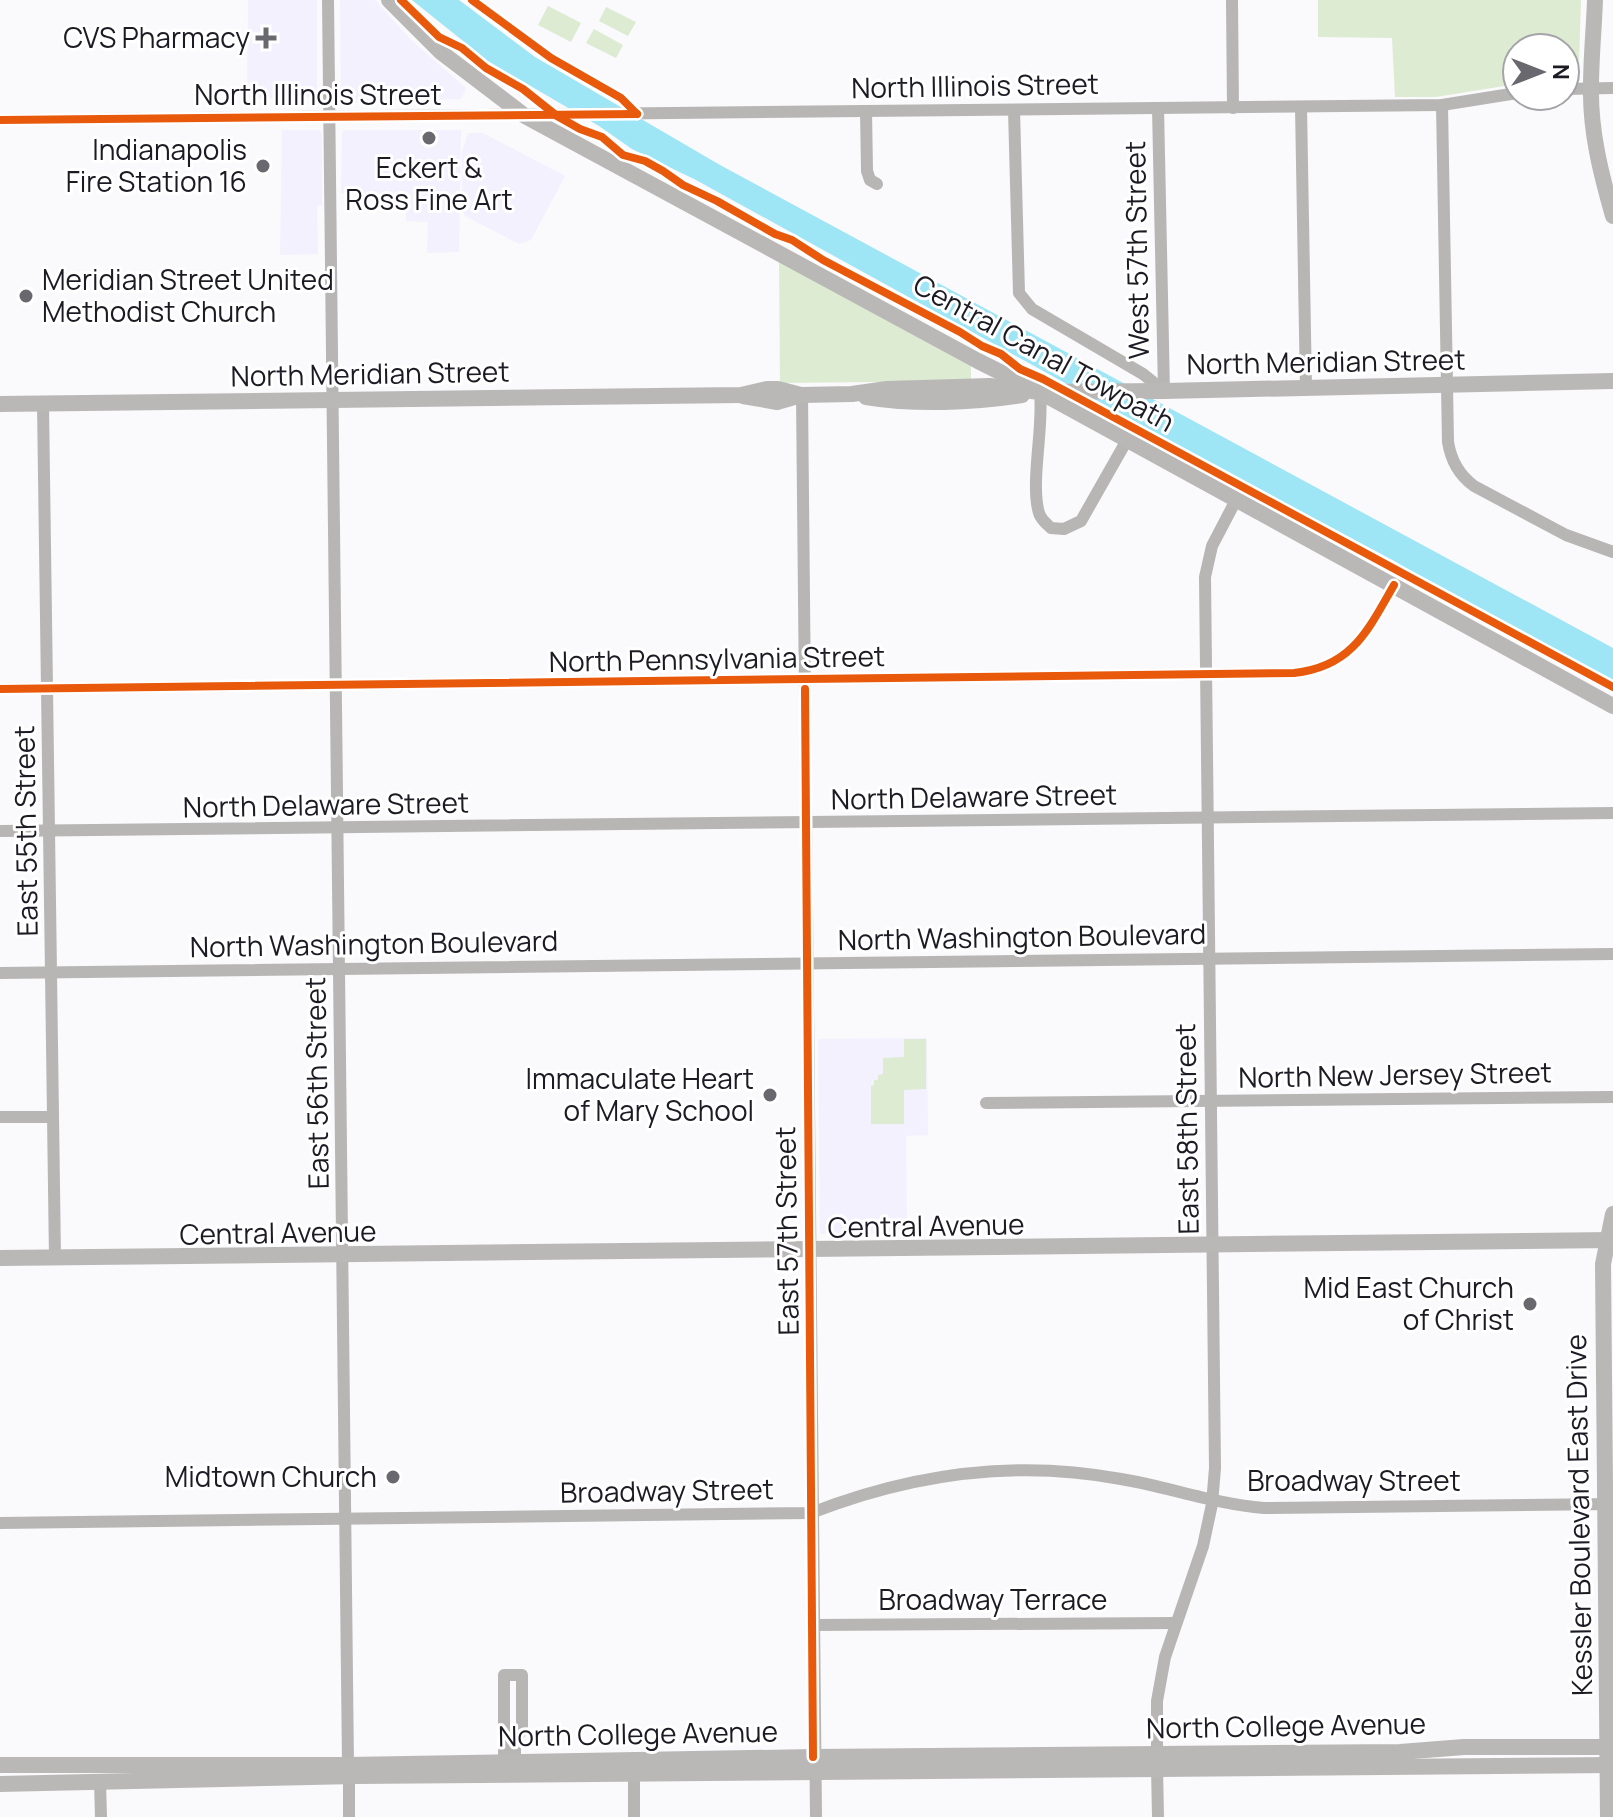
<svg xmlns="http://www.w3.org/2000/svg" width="1613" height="1817" font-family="Manrope,sans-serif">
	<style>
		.built { fill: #f3f1fd }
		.green { fill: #ddebd3 }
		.water { fill: #9ee5f6 }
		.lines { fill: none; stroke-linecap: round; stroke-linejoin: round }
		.minor { stroke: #b7b6b4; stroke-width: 12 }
		.major { stroke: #bab8b7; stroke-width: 16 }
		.cycleway-casing { stroke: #fff; stroke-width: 13 }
		.cycleway { stroke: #e8590c; stroke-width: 8 }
		.poi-dot { fill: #6a686f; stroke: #fff; stroke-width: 3 }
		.labels { text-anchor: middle; stroke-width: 6; stroke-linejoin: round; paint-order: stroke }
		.poi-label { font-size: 28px; fill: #1c1a23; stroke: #fff; text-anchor: end }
		.street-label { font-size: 28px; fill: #1c1a23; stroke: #fff }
	</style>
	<rect width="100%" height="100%" fill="#faf9fc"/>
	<g class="built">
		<polygon points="248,0 317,0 317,90 313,97 250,99 247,97"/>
		<polygon points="340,0 375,0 411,40 466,88 461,99 348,103 341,97"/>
		<polygon points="282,130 319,130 322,134 322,205 317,206 318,254 280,255"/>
		<polygon points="345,130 461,130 459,252 427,253 428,222 406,221 406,193 341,193 342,132"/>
		<polygon points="468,133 483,133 565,176 531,240 519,244 465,216 462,208 462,152"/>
		<polygon points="927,1038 928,1135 906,1136 907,1233 820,1234 818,1039"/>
	</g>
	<g class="green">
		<polygon points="1318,0 1581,0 1579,64 1571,75 1565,76 1565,48 1517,48 1517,84 1436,97 1395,97 1392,38 1318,37"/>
		<polygon points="548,6 581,23 571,42 538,25"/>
		<polygon points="606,7 636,22 628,36 599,21"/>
		<polygon points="594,29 623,45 616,58 586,43"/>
		<polygon points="779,258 971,364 971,381 780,383"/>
		<polygon points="904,1039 926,1039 926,1089 904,1090 904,1124 871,1124 871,1086 874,1085 874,1080 878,1080 878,1075 883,1074 883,1058 904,1057"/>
	</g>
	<polygon class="water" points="412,0 459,0 535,57 720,165 1613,648 1613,680 1426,581 1396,562 1232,475 696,180 632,149 599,126 488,61"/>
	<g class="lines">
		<g class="minor">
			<polyline points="328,0 348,1765"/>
			<polyline points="1232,0 1233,108"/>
			<polyline points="1565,89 1613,88"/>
			<path d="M1442,105L1448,442C1451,461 1459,475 1474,486L1566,535L1613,552"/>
			<polyline points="1301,107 1306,389"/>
			<polyline points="1158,108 1164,391"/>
			<polyline points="1014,110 1019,293 1032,309 1143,374 1164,391"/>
			<polyline points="866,111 867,171 870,180 877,184"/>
			<polyline points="0,120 1442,105 1517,93"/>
			<path d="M1040,392C1044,427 1030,483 1039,513C1041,520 1047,524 1051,528L1064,529L1081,521L1127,440"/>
			<polyline points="802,395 816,1817"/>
			<polyline points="43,404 55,1258"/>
			<path d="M0,689L1294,673C1352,667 1368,630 1394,585"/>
			<polyline points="0,831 1613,813"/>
			<polyline points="0,973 1613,954"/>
			<polyline points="986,1103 1613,1097"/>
			<polyline points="0,1117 53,1117"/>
			<path d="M0,1523L811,1513C911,1474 1015,1459 1121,1479C1169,1487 1215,1504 1264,1508L1613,1504"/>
			<polyline points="812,1625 1175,1623"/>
			<polyline points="1157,1755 1157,1701 1165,1657 1203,1546 1212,1504 1215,1468 1205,577 1212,546 1236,500"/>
			<polyline points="504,1762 504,1675 522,1675 522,1730 515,1739 515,1762"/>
			<polyline points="1157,1768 1158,1817"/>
			<polyline points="634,1773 634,1817"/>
			<polyline points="349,1777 349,1817"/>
			<polyline points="100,1781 101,1817"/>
		</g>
		<g class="major">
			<polyline points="389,0 442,53 525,116 978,361 1040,392 1613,706"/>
			<path d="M1595,0C1594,29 1591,58 1591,87C1590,131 1601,174 1613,216"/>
			<polyline points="743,396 777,402 801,395"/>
			<path d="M866,397C915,405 973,403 1022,395"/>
			<polyline points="0,404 741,395 767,389 778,389 801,395 852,394 887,389 990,386 1040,392 1164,391 1613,381"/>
			<polyline points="0,1258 1613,1240"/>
			<polyline points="0,1765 348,1765 813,1757 1400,1752 1464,1747 1613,1747"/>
			<polyline points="0,1784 356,1776 1613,1765"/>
			<polyline points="1608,1817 1603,1264 1613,1214"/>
		</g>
		<g class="cycleway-casing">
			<g id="cycleway">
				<polyline points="401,0 439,37 462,48 486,68 523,89 557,116 580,129 602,137 623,155 645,161 663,171 683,185 717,201 775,234 792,240 823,260 960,332 982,346 1001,354 1020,369 1043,379 1613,687"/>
				<polyline points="472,0 551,58 621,98 637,114"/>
				<polyline points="0,120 637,114"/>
				<path d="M0,689L1294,673C1352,667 1368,630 1394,585"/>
				<polyline points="805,689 813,1757"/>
			</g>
		</g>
		<use href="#cycleway" class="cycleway"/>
	</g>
	<g class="poi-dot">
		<path d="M262 26h8v8h8v8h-8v8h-8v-8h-8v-8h8z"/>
		<circle cx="429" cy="138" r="8"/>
		<circle cx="263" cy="166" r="8"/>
		<circle cx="26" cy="296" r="8"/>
		<circle cx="770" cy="1095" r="8"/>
		<circle cx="1530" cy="1304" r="8"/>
		<circle cx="393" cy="1477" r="8"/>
	</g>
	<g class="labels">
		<g class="poi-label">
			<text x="250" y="48">CVS Pharmacy</text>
			<text x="247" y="160">Indianapolis<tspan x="247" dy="32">Fire Station 16</tspan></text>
			<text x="429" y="178" text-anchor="middle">Eckert &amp;<tspan x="429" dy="32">Ross Fine Art</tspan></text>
			<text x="42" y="290" text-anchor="start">Meridian Street United<tspan x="42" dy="32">Methodist Church</tspan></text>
			<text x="754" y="1089">Immaculate Heart<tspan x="754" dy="32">of Mary School</tspan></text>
			<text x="1514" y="1298">Mid East Church<tspan x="1514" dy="32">of Christ</tspan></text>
			<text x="377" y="1487">Midtown Church</text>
		</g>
		<g class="street-label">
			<text transform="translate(975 86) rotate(-1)" y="10">North Illinois Street</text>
			<text x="318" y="105">North Illinois Street</text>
			<text transform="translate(1137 250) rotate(-91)" y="10">West 57th Street</text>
			<text transform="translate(1044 353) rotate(29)" y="10">Central Canal Towpath</text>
			<text transform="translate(1326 362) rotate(-1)" y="10">North Meridian Street</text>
			<text transform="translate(370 374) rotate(-1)" y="10">North Meridian Street</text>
			<text transform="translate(717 659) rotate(-1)" y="10">North Pennsylvania Street</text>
			<text transform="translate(974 797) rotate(-1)" y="10">North Delaware Street</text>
			<text transform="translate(326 805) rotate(-1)" y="10">North Delaware Street</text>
			<text transform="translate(26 831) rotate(-91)" y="10">East 55th Street</text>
			<text transform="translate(1022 937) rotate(-1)" y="10">North Washington Boulevard</text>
			<text transform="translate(374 944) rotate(-1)" y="10">North Washington Boulevard</text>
			<text transform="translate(1395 1075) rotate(-1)" y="10">North New Jersey Street</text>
			<text transform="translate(317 1083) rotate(-91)" y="10">East 56th Street</text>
			<text transform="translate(1187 1129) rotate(-91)" y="10">East 58th Street</text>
			<text transform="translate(926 1226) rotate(-1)" y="10">Central Avenue</text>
			<text transform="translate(787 1231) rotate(-91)" y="10">East 57th Street</text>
			<text transform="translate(278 1233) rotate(-1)" y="10">Central Avenue</text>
			<text x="1354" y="1491">Broadway Street</text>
			<text transform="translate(667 1491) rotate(-1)" y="10">Broadway Street</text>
			<text transform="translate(1579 1515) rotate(-91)" y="10">Kessler Boulevard East Drive</text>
			<text x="993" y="1610">Broadway Terrace</text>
			<text transform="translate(1286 1726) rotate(-1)" y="10">North College Avenue</text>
			<text transform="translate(638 1734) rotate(-1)" y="10">North College Avenue</text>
		</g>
	</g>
	<g transform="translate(1541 72) rotate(90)"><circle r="38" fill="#ffffff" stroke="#a4a3a7" stroke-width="2"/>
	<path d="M0-6L14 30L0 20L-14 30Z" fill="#6a686f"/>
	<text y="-12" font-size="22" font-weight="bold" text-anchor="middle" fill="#1c1a23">N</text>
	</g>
</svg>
